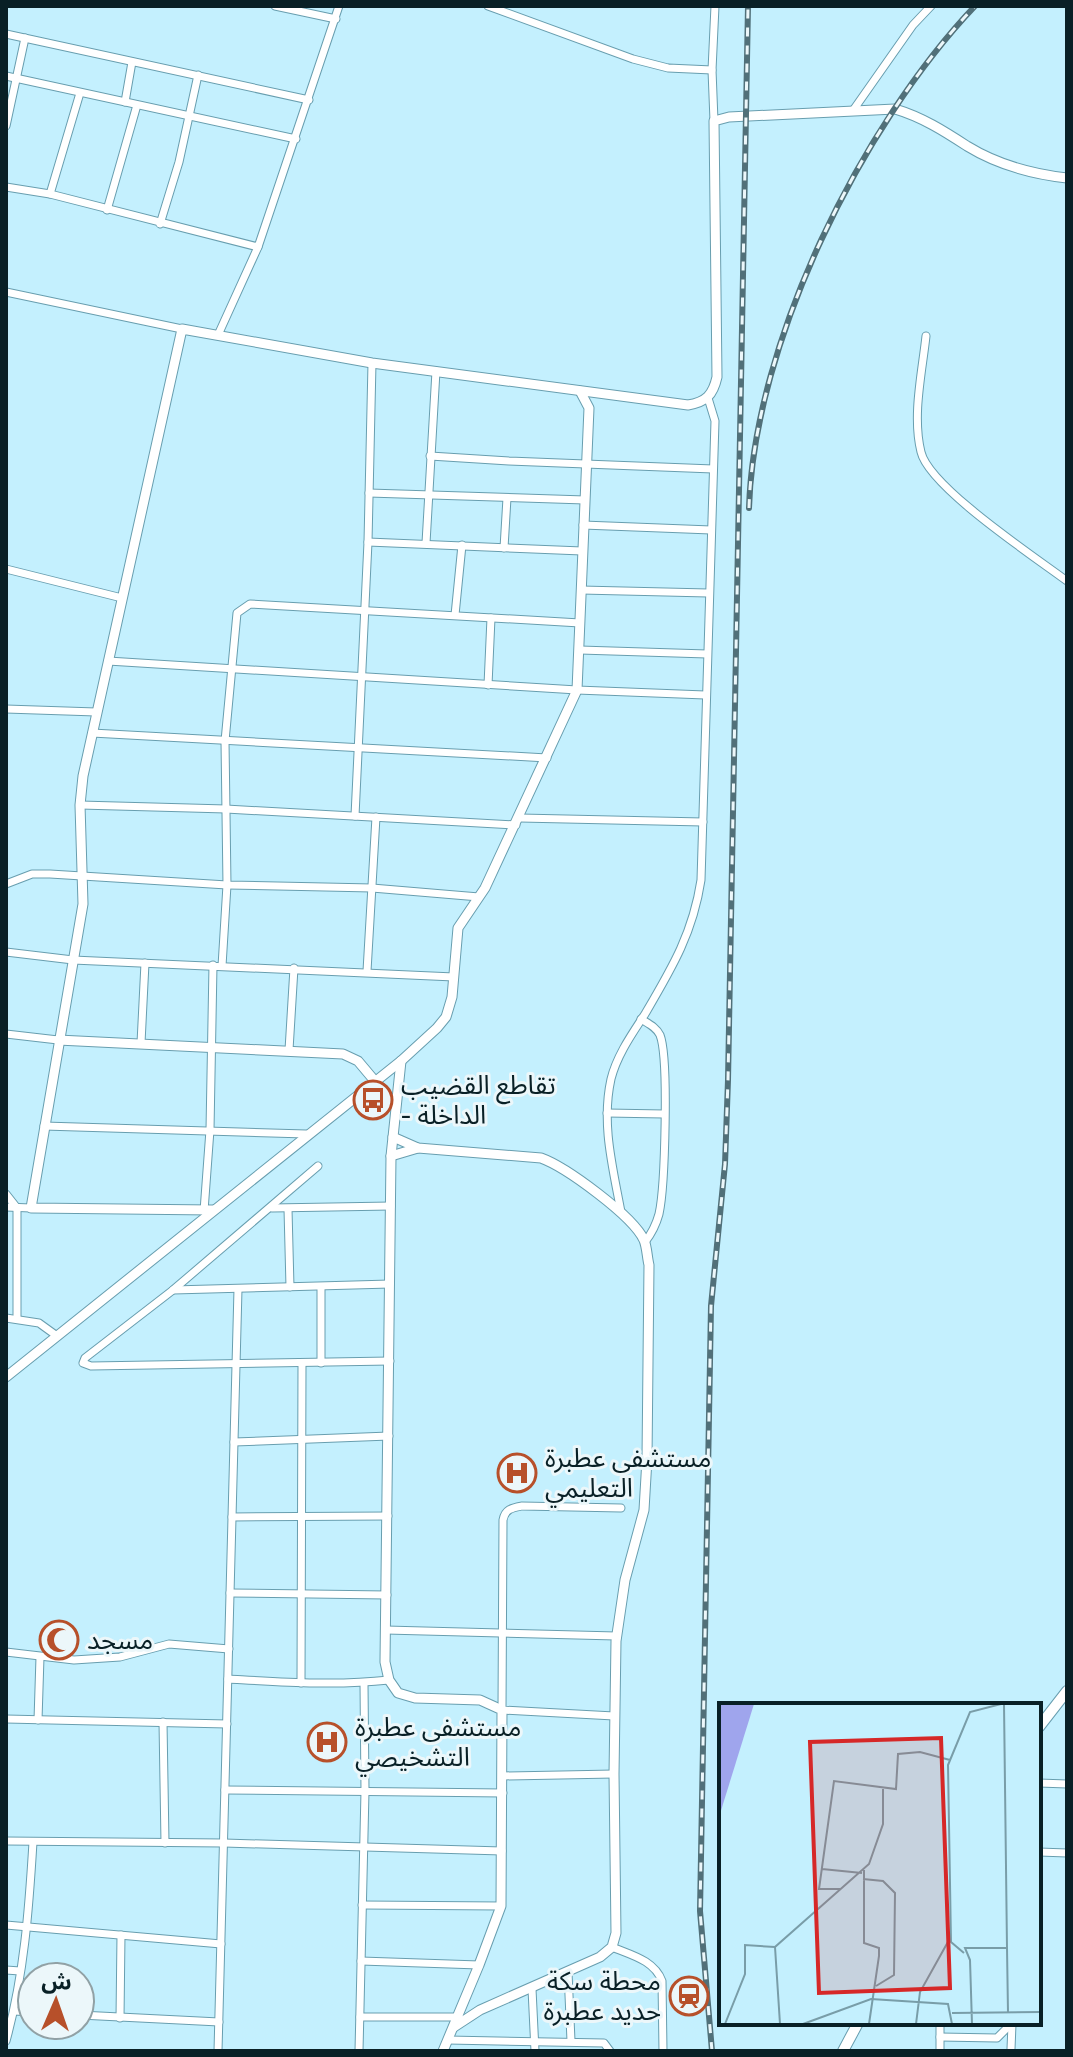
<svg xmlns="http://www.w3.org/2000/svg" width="1073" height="2057" font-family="'Golos Text','Noto Sans Arabic',sans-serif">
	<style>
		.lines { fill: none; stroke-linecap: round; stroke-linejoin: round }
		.minor-casing { stroke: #689eaf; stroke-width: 9 }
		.tertiary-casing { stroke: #689eaf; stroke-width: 11 }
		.secondary-casing { stroke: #689eaf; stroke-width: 12 }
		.minor { stroke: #fff; stroke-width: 7 }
		.tertiary { stroke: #fff; stroke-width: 9 }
		.secondary { stroke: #fff; stroke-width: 10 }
		.rail-casing { stroke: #517079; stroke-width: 6 }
		.rail { stroke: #ecf7fa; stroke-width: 3; stroke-dasharray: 9; stroke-linecap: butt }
		.labels { text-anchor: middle; stroke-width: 6; stroke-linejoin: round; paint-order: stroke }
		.poi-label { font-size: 26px; fill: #092026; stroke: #ecf7fa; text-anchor: start }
		.inset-road { fill: none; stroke: #799da8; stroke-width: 2 }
		.view { fill: #d62828; fill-opacity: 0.15; stroke: #d62828; stroke-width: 4 }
		.inset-edge { fill: none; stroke: #092026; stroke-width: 4 }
	</style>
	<rect width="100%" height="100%" fill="#c4f0fe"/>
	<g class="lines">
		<g class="minor-casing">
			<g id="minor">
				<polyline points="275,6 336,19"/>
				<polyline points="488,6 633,59 668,68 712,70"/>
				<polyline points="6,34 309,100"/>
				<polyline points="6,76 296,139"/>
				<polyline points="125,102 132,62"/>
				<polyline points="854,109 913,25 931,6"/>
				<polyline points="714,121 712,70 715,6"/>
				<polyline points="6,126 25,38"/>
				<polyline points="6,187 50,194 258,247"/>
				<polyline points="50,194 80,93"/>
				<polyline points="107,210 137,105"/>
				<polyline points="160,224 179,162 198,75"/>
				<polyline points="6,292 182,329"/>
				<polyline points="218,335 258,247 339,6"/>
				<path d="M926,336C922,373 912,416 921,452C929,487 1035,557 1067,581"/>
				<polyline points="430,456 509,461 713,469"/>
				<polyline points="369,493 585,500"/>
				<polyline points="583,525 711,530"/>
				<polyline points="368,542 582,551"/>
				<polyline points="426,543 436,371"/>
				<polyline points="504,548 507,498"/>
				<polyline points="6,569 122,598"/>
				<polyline points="581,590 708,593"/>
				<polyline points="455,615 462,545"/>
				<polyline points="580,650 707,654"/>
				<polyline points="108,661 577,690 705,695"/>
				<polyline points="488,685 491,618"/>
				<polyline points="6,709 96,712"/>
				<polyline points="92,733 547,758"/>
				<polyline points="80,805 226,809 516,825"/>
				<polyline points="355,816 368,542 372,363"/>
				<polyline points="520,818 703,822"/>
				<polyline points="6,884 32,874 50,874 227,885 372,888 479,897"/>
				<polyline points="6,952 73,960 454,977"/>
				<polyline points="222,966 227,885 225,741 237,613 250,604 580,623"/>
				<polyline points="367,971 376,817"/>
				<path d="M641,1019C649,1024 656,1027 660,1035C669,1058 665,1187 659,1214C656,1225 652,1233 645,1242"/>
				<polyline points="6,1034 58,1040"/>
				<polyline points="141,1043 145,963"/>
				<polyline points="289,1050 294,968"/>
				<polyline points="607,1113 664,1114"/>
				<polyline points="44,1126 306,1134"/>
				<polyline points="318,1166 173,1290 85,1358 83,1363 91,1366 390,1361"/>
				<polyline points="6,1194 17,1208 17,1318"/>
				<polyline points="6,1207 31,1208"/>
				<polyline points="272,1208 391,1206"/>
				<polyline points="288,1209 290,1287"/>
				<polyline points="204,1211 210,1130 213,965"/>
				<path d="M621,1212C613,1168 601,1124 611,1079C617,1055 632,1034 645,1014C672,968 693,933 701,880L715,421L708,398"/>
				<polyline points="173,1290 390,1284"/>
				<polyline points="6,1318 39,1323 57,1336"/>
				<polyline points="321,1363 321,1287"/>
				<polyline points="234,1442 389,1436"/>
				<polyline points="232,1517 388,1516"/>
				<polyline points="230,1593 387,1595"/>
				<polyline points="386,1630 616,1636"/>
				<polyline points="6,1652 74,1660 120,1657 169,1644 229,1649"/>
				<path d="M228,1679C281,1682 335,1686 389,1680"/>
				<polyline points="301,1683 302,1364"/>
				<path d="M614,1716L502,1710L503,1520C505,1509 512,1508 522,1506L621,1508"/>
				<polyline points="6,1719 227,1724"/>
				<polyline points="38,1720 40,1657"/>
				<polyline points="163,1722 165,1843"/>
				<polyline points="503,1776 614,1774"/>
				<polyline points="1039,1783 1067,1784"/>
				<polyline points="225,1790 503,1793"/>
				<polyline points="6,1841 224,1843 502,1851"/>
				<polyline points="1039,1852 1067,1853"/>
				<polyline points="362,1905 501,1906"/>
				<polyline points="6,1925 221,1944"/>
				<path d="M612,1947C631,1955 654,1960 662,1981L663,2051"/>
				<polyline points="361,1961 479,1965"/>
				<polyline points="6,1970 20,1971"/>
				<polyline points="568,1972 571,2041"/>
				<polyline points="532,1989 535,2051"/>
				<polyline points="14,2011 32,2012"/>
				<polyline points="80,2015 219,2022"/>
				<polyline points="360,2017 459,2017"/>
				<polyline points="120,2018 121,1935"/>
				<polyline points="940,2037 997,2038 1012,2023"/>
				<polyline points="448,2040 604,2043 610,2051"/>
				<path d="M6,2041C24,1976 29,1909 33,1842"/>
				<polyline points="1011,2049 1012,2024"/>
				<polyline points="218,2051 238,1289"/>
				<polyline points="359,2051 365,1791 364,1683"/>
				<polyline points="940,2051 940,2023"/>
			</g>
		</g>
		<g class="tertiary-casing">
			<g id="tertiary">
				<polyline points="58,1040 343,1054 358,1061 395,1105"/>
				<polyline points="401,1061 391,1156 385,1662 389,1680 398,1693 415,1698 480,1700 502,1710 501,1906 479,1965 443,2051"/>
				<path d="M393,1137L418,1148L541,1158C566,1167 633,1216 644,1240C647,1247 647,1257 649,1265L647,1459L644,1510L625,1580L616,1641L614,1774L616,1933L612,1947L600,1957L480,2010L454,2027"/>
				<polyline points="391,1156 418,1148"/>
				<path d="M213,1210L31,1208L83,904L80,805L83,776L182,329L372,363L688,405C706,402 713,395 717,377L714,121L729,117L895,109C922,117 944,131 967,146C998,165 1031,174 1067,178"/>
				<polyline points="6,1377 401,1061 437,1028 446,1017 452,997 458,928 485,888 577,690 589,408 580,391"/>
			</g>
		</g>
		<g class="secondary-casing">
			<g id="secondary">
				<polyline points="1039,1727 1067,1691"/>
				<polyline points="843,2051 858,2023"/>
			</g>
		</g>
		<use href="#minor" class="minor"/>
		<use href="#tertiary" class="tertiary"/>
		<use href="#secondary" class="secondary"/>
		<g class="rail-casing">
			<g id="rail">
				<path d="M749,508C754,342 862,125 975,6"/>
				<polyline points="712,2051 700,1911 711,1306 725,1164 728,1080 748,6"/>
			</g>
		</g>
		<use href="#rail" class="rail"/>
	</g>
	<defs>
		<g id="bus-ring" transform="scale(2)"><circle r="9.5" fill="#ecf7fa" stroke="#b7502a" stroke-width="1.5"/><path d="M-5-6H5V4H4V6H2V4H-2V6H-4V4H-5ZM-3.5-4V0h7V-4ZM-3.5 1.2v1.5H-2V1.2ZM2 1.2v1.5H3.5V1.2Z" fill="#b7502a"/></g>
		<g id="hospital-ring" transform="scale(2)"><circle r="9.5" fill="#ecf7fa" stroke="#b7502a" stroke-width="1.5"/><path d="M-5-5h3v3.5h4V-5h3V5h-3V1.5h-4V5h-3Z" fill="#b7502a"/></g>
		<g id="mosque-ring" transform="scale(2)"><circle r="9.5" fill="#ecf7fa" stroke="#b7502a" stroke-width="1.5"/><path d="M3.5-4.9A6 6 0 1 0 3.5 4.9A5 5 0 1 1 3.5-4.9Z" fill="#b7502a"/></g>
		<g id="station-ring" transform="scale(2)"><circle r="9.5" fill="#ecf7fa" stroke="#b7502a" stroke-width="1.5"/><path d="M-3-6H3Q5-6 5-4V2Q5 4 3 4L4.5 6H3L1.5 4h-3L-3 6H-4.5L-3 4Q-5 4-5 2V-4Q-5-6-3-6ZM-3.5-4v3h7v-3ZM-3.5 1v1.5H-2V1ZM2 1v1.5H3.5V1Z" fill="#b7502a"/></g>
	</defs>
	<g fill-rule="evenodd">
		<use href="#bus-ring" x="373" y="1100"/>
		<use href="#hospital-ring" x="517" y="1473"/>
		<use href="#mosque-ring" x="59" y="1640"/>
		<use href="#hospital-ring" x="327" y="1742"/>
		<use href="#station-ring" x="689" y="1996"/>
	</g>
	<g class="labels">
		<g class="poi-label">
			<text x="401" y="1094">تقاطع القضيب<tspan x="401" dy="30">- الداخلة</tspan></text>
			<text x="545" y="1467">مستشفى عطبرة<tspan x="545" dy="30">التعليمي</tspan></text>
			<text x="87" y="1649">مسجد</text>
			<text x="355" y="1736">مستشفى عطبرة<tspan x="355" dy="30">التشخيصي</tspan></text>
			<text x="661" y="1990" text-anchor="end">محطة سكة<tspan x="661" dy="30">حديد عطبرة</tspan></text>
		</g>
	</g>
	<g transform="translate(719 1703)">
		<rect width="322" height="322" fill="#c4f0fe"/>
		<path d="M0,1H35L0,114Z" fill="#9fa5ed"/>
		<path class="inset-road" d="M103,166L143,170M145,167V240L160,245V253L150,321M144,176L164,178L176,190L175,272L157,283M122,186H100L115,78L177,86L179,51L201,49L231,57M288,245L289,310M245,250L232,239L229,62L251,9L282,1M233,310L322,309M6,321L26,271V242L56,244M61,321L56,244L150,161L164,121V86M84,321L152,296L229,301L233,321M197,321L201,289L230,237M253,321L251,257L246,245H288L285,1"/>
		<path class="view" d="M222,35L231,285L100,290L91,39Z"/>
		<rect width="322" height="322" class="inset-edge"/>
	</g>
	<rect width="1073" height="2057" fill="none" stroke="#092026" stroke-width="16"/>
	<g transform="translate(56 2001) rotate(2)"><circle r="38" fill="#ecf7fa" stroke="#91a1a5" stroke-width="2"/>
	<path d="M0-6L14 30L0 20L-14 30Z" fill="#b7502a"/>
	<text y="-12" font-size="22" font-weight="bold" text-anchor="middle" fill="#092026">ش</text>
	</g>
</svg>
